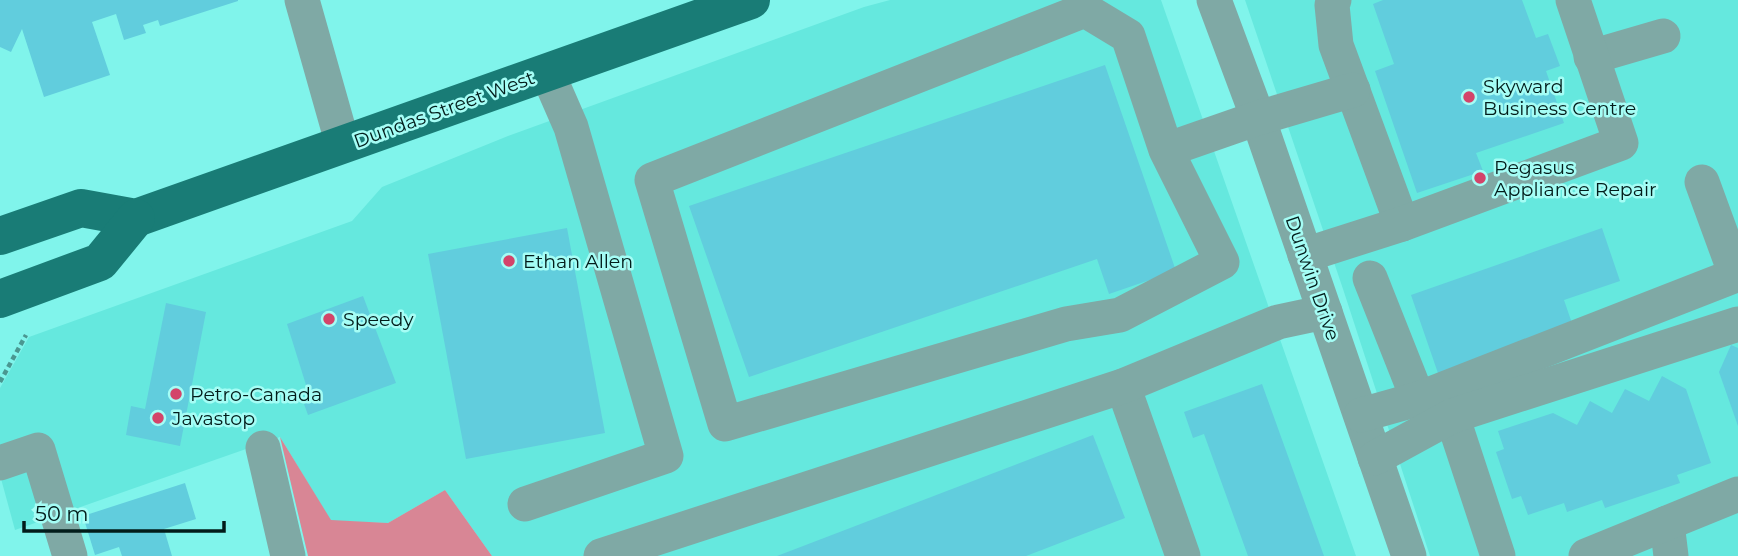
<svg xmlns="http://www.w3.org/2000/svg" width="1738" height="556" font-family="Montserrat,sans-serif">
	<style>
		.built { fill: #65e8de }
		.forest { fill: #d88695 }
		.building { fill: #61cddd }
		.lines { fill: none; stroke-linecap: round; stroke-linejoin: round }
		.path { stroke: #4a9791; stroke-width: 4.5; stroke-dasharray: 5 3.5; stroke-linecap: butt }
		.minor { stroke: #7fa9a5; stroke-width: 35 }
		.major { stroke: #197c76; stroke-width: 38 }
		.poi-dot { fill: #d3446a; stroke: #a5fdf5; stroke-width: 2.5 }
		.labels { text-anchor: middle; stroke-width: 5; stroke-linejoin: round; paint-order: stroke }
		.poi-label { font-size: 19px; fill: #021c1a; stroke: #a5fdf5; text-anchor: start }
		.street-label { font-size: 19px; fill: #021c1a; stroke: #a5fdf5 }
	</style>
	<rect width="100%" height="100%" fill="#80f4eb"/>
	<g class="built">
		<polygon points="890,0 1161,0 1356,556 492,556 445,490 388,523 331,521 280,437 15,530 0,475 0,388 29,337 352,221 382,187 508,136 864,7"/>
		<polygon points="1245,0 1738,0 1738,556 1430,556 1343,289"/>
	</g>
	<polygon class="forest" points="280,437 331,520 388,523 445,490 492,556 308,556"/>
	<g class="building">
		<polygon points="0,0 238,0 238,1 160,26 158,20 143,25 146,33 124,40 116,14 92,22 110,75 44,97 22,29 11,52 0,47"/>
		<polygon points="1383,0 1522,0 1536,38 1548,34 1560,66 1546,71 1564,123 1476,153 1483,171 1417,193 1375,71 1394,64 1373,4"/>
		<polygon points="1105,65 1176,271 1109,294 1097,259 749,377 689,206"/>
		<polygon points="567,228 605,433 466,459 428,254"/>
		<polygon points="1602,228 1620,281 1564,300 1575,332 1440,379 1411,295"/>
		<polygon points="363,296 396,383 308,415 304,404 311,401 287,324"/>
		<polygon points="166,303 206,312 180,446 126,435 131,406 145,409"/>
		<polygon points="1731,345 1738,348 1738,426 1719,372"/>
		<polygon points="1662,376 1686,389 1711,463 1677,475 1680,483 1605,508 1602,500 1567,512 1564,503 1528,515 1521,496 1512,499 1496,452 1504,449 1498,431 1553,413 1577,425 1590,401 1612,413 1625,389 1649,401"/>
		<polygon points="1262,384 1324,556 1248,556 1204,434 1193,438 1184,412"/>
		<polygon points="1093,435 1125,518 1026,556 777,556"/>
		<polygon points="185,483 196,519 164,529 172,556 122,556 119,547 95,555 83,516"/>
	</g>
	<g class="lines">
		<polyline class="path" points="0,382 26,335"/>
		<g class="minor">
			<polyline points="302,0 343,145"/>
			<polyline points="1214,0 1258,118 1409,556"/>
			<polyline points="1334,0 1332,5 1336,45 1402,224"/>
			<polyline points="1591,57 1663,36"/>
			<polyline points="1166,150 1222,262 1120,315 1066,324 725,424 652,180 1085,10 1128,36 1166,150 1258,118 1353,90"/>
			<polyline points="1305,255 1402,224 1621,143 1573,0"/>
			<polyline points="1370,278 1418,399"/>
			<polyline points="1123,386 1183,556"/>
			<polyline points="1361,415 1418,399 1736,275 1702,182"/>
			<polyline points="1452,416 1498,556"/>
			<polyline points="263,448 288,556"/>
			<polyline points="1375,458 1452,416 1738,324"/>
			<polyline points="0,463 38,450 70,556"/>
			<polyline points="525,504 666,456 571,127 547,72"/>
			<polyline points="1667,523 1671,556"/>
			<polyline points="601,556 1123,386 1278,322 1325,312"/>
			<polyline points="1586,556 1738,494"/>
		</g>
		<g class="major">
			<polyline points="0,236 81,208 136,218 751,0"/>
			<polyline points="0,299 100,262 136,218"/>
		</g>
	</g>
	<g class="poi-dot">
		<circle cx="1469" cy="97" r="7"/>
		<circle cx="1480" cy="178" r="7"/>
		<circle cx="509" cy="261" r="7"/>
		<circle cx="329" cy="319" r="7"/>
		<circle cx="176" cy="394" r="7"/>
		<circle cx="158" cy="418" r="7"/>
	</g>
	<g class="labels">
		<g class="poi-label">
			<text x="1483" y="93">Skyward<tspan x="1483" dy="22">Business Centre</tspan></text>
			<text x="1494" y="174">Pegasus<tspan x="1494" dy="22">Appliance Repair</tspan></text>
			<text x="523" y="268">Ethan Allen</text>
			<text x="343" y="326">Speedy</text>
			<text x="190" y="401">Petro-Canada</text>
			<text x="172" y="425">Javastop</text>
		</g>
		<g class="street-label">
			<text transform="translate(444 109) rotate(-20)" y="7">Dundas Street West</text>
			<text transform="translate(1313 278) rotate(71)" y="7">Dunwin Drive</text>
		</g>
	</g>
	<path d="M24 521v10h200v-10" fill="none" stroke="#021c1a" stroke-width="3.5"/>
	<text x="35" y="521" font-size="21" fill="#021c1a" stroke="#a5fdf5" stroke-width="5" paint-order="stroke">50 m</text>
</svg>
